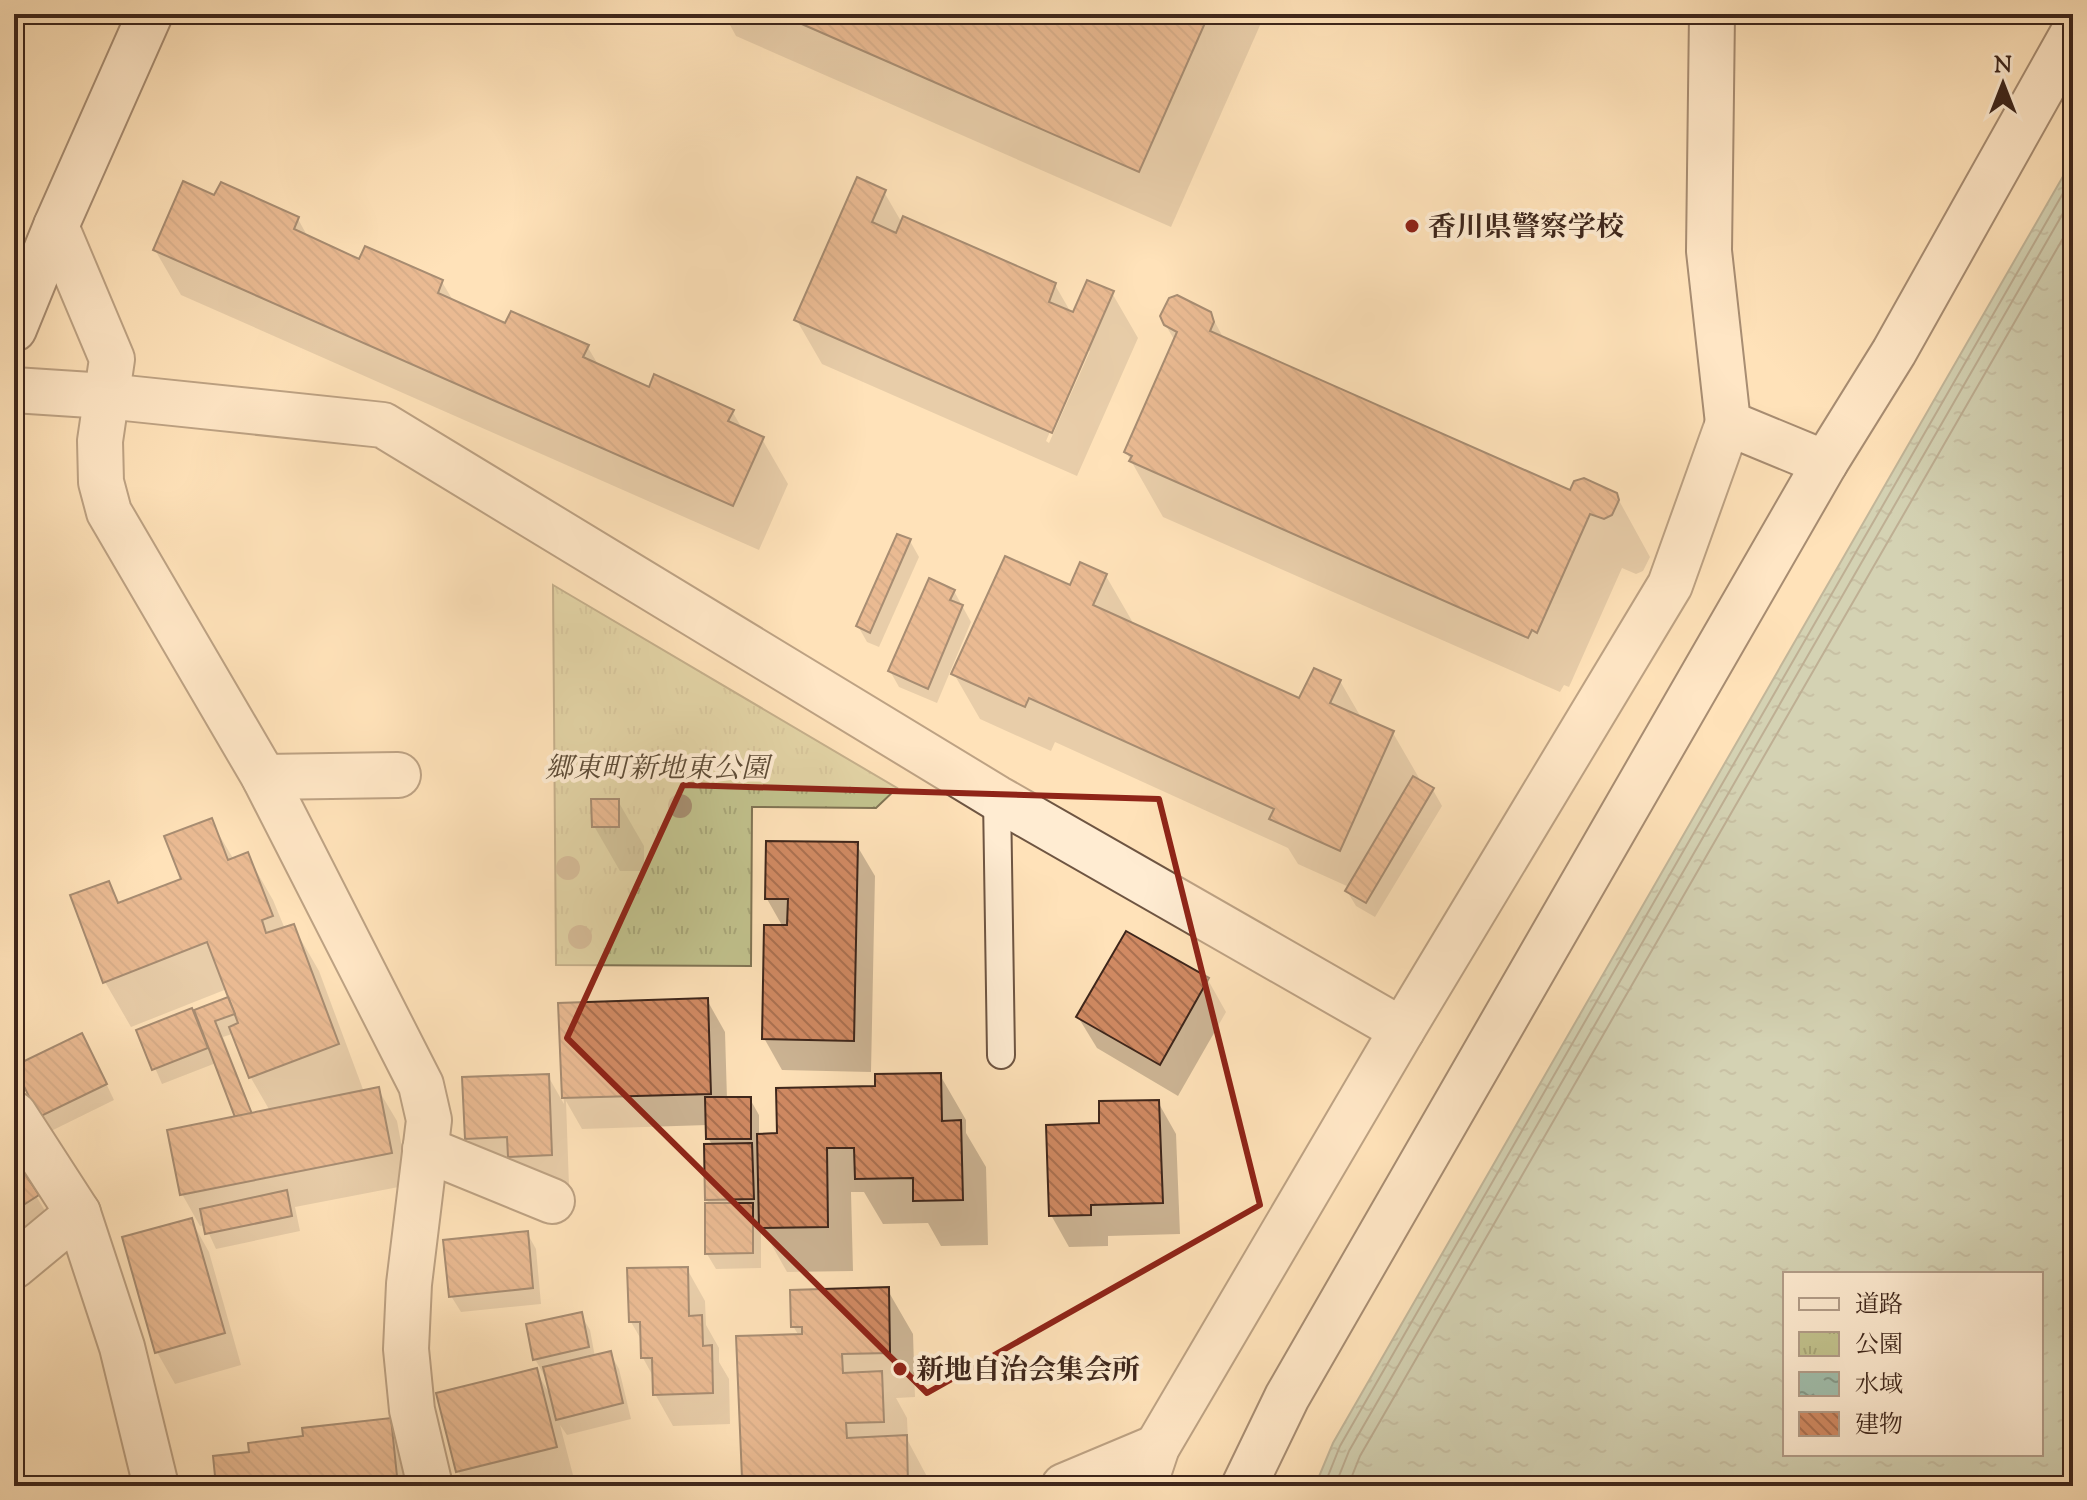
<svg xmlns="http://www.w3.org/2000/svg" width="2087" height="1500" font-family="'Sorts Mill Goudy','Noto Serif JP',serif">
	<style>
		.park { fill: url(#park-tufts); stroke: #807454; stroke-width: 2 }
		.water { fill: url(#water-ripples); stroke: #798172; stroke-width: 2; fill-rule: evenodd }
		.shadow { fill: #0003; fill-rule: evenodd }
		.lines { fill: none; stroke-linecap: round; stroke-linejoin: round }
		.shore { stroke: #707264; stroke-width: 2 }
		.building { fill: url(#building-back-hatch); stroke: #3e261b; stroke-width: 2 }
		.lane-casing { stroke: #6e5542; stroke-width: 30 }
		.street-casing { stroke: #6e5542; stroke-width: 48 }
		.secondary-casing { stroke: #3e261b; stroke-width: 48 }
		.lane { stroke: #ffecd2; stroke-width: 26 }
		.street { stroke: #ffecd2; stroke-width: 44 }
		.secondary { stroke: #ffecd2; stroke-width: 44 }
		.tree { fill: #a79072 }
		.marked { fill: none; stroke: #8f2418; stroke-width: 6; stroke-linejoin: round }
		.poi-dot { fill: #8f2418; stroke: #ffecd2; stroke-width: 3 }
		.labels { text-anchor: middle; stroke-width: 8; stroke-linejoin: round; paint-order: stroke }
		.poi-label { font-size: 28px; font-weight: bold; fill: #3e261b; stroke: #ffecd2; text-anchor: start }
		.park-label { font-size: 28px; font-style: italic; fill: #5f4d38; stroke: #ffecd2 }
	</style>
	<defs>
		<pattern id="park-tufts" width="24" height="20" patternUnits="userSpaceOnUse" patternTransform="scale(2)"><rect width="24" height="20" fill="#c2c38e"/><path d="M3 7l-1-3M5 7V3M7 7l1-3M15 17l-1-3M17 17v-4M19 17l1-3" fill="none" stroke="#a8a77a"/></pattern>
		<pattern id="water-ripples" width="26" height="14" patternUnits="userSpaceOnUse" patternTransform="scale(2)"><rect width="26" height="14" fill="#a1beac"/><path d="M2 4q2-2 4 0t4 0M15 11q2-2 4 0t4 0" fill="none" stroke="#859a8b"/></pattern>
		<pattern id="building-back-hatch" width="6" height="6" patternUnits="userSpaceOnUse" patternTransform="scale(2)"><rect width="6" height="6" fill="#d18a63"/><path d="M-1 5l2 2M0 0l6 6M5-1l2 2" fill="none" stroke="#ab7151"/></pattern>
	</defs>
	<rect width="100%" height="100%" fill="#ffe2b9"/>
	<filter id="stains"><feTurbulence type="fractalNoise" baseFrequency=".0025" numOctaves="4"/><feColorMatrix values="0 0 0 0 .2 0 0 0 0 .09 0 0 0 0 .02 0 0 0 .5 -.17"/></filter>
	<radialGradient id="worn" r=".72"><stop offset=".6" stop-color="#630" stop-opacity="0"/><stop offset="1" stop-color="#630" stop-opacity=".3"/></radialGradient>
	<polygon class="park" points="553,585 897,788 876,808 752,807 751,966 556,965"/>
	<path class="water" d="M2073,159V1486H1315L1333,1443ZM1785,1274H2041V1454H1785Z"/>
	<g class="shadow">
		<polygon points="724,14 1265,14 1171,227 736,36"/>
		<polygon points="14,89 23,105 14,185"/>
		<path d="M884,192L902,223L1055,285L1073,316L1112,293L1138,338L1077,476L822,364L796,319ZM1085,351H1090L1049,443L1046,441Z"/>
		<polygon points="215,198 298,219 309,239 360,262 442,282 454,302 506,325 587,346 599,366 650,389 732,411 743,430 762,439 788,484 759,550 181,295 155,250"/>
		<polygon points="1210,313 1224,339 1571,492 1616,495 1650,557 1643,571 1636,574 1622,568 1569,687 1564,685 1560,692 1163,517 1126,452 1175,341 1165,324"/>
		<polygon points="910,541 919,557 879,647 867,642 858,626"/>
		<polygon points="1106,576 1132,621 1130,624 1300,701 1340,681 1362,719 1393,733 1419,778 1417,781 1433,790 1442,806 1375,917 1356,906 1347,891 1349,887 1298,864 1288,848 1055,742 1051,751 980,719 954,674 1071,588"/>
		<polygon points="954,591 971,622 937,703 899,687 890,671"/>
		<polygon points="618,801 644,846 644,871 620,871 594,826"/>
		<path d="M211,821L234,860L247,855L273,900L285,929L293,926L319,971L364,1092L378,1089L397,1121L409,1185L295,1207L300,1231L216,1249L205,1225L200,1226L182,1194L238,1118L216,1063L162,1084L139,1031L231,998L227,989L131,1027L105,982L108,883L120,904L183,880ZM232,1034L251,1078L270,1111L253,1115L223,1037Z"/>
		<polygon points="856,844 875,876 871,1072 782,1070 764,1038 783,927 767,899"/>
		<polygon points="1208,980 1226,1012 1178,1096 1097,1048 1078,1017"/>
		<polygon points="707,1000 725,1032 727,1099 750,1099 759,1115 759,1136 779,1135 877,1088 940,1075 966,1120 966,1133 986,1167 988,1245 941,1246 928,1223 883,1224 864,1192 851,1192 853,1271 787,1272 761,1226 761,1268 716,1269 707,1254 709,1205 707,1200 713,1146 708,1138 708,1125 582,1129 566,1101 569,1186 528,1188 485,1170 467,1138 548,1076 564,1104 560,1005"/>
		<polygon points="91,1052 114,1100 49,1132 40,1116"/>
		<polygon points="1158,1102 1176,1134 1180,1234 1108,1236 1108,1246 1069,1247 1051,1215 1101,1125"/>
		<polygon points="14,1160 55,1227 14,1254"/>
		<polygon points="191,1220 209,1252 241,1365 175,1384 157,1352"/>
		<polygon points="527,1233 536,1249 541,1304 461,1312 451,1296"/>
		<polygon points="687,1269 705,1301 706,1325 719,1348 719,1362 729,1379 730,1424 673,1426 655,1394 654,1378 643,1358 642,1341 631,1322"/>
		<polygon points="887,1289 913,1334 915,1397 896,1398 907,1418 908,1441 932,1486 749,1486 744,1478 799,1336 793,1326"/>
		<polygon points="581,1315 590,1330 595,1357 610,1353 619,1369 631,1419 567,1435 560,1425 574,1479 544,1486 467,1486 458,1471 536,1371 552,1398 547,1374 544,1375 535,1359"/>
		<polygon points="390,1420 408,1451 412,1486 218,1486 251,1454 305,1438"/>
	</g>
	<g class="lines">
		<g class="shore">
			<polyline points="1324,1486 1340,1446 2073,176"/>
			<polyline points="1335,1486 1349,1451 2073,196"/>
			<polyline points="1348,1486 1360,1456 2073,221"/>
		</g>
	</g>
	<g class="building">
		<polygon points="779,14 1209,14 1139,172"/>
		<polygon points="857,177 886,190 872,222 896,233 903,216 1056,283 1049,302 1073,312 1087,280 1114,291 1052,433 794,320"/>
		<polygon points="183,181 214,195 221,182 299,217 294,229 359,259 365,246 443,280 438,293 505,323 511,311 589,345 583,357 649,387 654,374 734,410 728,421 764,437 733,506 153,250"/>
		<polygon points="1177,295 1211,312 1214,322 1210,331 1570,490 1574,481 1584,478 1617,493 1619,500 1612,515 1604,519 1590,514 1537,633 1532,630 1528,638 1129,461 1132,456 1124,452 1177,332 1164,325 1160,316 1169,298"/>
		<polygon points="897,534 911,539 870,633 856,626"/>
		<polygon points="1005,556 1070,585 1080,562 1107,574 1093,605 1299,698 1314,668 1341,680 1330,703 1394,731 1340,851 1269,819 1274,809 1029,698 1025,707 951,674"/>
		<polygon points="929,578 955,590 950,600 963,605 928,689 888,671"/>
		<polygon points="1413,776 1434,788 1366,903 1345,891"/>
		<polygon points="591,799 619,799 619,827 592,827"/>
		<polygon points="212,818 228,860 248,852 273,916 262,920 266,933 294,924 339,1044 249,1078 229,1027 238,1023 207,942 103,983 70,895 109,881 118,903 181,879 164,836"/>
		<polygon points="766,841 858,842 854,1041 762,1039 764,925 787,925 788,899 765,899"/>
		<polygon points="1126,931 1209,978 1160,1065 1076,1017"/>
		<polygon points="228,997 235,1014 215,1021 252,1114 235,1117 194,1010"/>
		<polygon points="708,998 711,1094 562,1098 558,1003"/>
		<polygon points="192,1008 208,1048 152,1070 136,1030"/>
		<polygon points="82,1033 107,1084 39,1117 14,1066"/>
		<polygon points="941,1073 942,1121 961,1120 963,1200 913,1201 913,1178 855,1179 854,1148 827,1148 828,1227 759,1228 757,1134 777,1133 776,1088 875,1086 875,1074"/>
		<polygon points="549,1074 552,1155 508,1157 507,1137 465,1139 462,1077"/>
		<polygon points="379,1087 392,1153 180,1195 167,1130"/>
		<polygon points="705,1097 751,1097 751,1139 706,1139"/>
		<polygon points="1159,1100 1163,1203 1091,1205 1091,1215 1049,1216 1046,1125 1099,1123 1099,1101"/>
		<polygon points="752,1143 754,1199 705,1200 704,1144"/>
		<polygon points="14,1157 39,1195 14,1211"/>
		<polygon points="287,1190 292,1216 205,1234 200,1209"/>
		<polygon points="705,1203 753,1203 753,1253 705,1254"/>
		<polygon points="192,1218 225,1333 155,1353 122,1237"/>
		<polygon points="528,1231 533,1288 449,1297 443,1240"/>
		<polygon points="688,1267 689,1316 702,1315 703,1346 712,1345 713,1393 653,1395 652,1358 641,1358 640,1322 629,1322 627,1268"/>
		<polygon points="889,1287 890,1353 842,1354 843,1373 882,1371 884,1422 846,1423 847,1438 907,1435 908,1486 772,1486 772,1477 742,1478 736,1336 802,1334 802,1327 791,1327 790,1290"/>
		<polygon points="582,1312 589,1347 533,1360 526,1324"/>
		<polygon points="611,1351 623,1403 556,1420 543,1367"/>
		<polygon points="537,1368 557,1447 456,1472 436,1393"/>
		<polygon points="391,1418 398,1486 216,1486 213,1456 249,1452 248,1443 303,1436 302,1428"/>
	</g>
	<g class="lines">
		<g class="lane-casing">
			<polyline id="lane" points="997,798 1001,1055"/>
		</g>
		<g class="street-casing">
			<g id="street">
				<polyline points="56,226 112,359 100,441 101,482 109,512 264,777 421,1085 429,1120 409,1284 406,1349 412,1410 430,1486"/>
				<polyline points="14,390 106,396 383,425 997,798 1402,1030"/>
				<polyline points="264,777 398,775"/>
				<polyline points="14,1114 78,1213 122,1347 156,1486"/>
				<polyline points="425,1149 552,1201"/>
				<polyline points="14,1266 78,1213"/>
				<polyline points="1064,1486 1157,1447"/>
				<polyline points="1144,1486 1157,1447 1402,1030 1670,585 1728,423"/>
			</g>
		</g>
		<g class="secondary-casing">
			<g id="secondary">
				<polyline points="1712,14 1709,251 1728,423 1825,463"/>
				<polyline points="14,329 56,226 150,14"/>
				<polyline points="1244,1486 1287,1397 1825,463 1894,352 2073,33"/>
			</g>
		</g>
		<use href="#lane" class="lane"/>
		<use href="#street" class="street"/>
		<use href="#secondary" class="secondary"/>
	</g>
	<g class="tree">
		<circle cx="680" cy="806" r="12"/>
		<circle cx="568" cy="868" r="12"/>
		<circle cx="580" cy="937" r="12"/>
	</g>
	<path d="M0 0H2087V1500H0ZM683,785L1159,799L1260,1205L927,1393L567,1038Z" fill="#ffe2b9" fill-opacity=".55" fill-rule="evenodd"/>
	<path class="marked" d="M683,785L1159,799L1260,1205L927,1393L567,1038Z"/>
	<g class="poi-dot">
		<circle cx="1412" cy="226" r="8"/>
		<circle cx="900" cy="1369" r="8"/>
	</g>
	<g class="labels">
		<g class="poi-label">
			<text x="1428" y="236">香川県警察学校</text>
			<text x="916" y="1379">新地自治会集会所</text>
		</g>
		<g class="park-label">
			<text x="657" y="777">郷東町新地東公園</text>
		</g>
	</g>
	<rect width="2087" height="1500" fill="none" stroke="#ffe2b9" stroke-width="48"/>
	<rect x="16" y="16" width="2055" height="1468" fill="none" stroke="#3e261b" stroke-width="4"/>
	<rect x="24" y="24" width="2039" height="1452" fill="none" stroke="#3e261b" stroke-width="2"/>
	<rect x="1783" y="1272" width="260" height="184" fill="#ffecd2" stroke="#b29d89" stroke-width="2"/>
	<rect x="1799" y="1298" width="40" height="12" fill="#ffecd2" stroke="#b29d89" stroke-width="2"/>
	<text x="1855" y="1312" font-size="24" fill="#3e261b">道路</text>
	<rect x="1799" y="1332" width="40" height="24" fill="url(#park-tufts)" stroke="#b29d89" stroke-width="2"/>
	<text x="1855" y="1352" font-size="24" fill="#3e261b">公園</text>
	<rect x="1799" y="1372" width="40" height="24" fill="url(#water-ripples)" stroke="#b29d89" stroke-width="2"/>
	<text x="1855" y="1392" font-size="24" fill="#3e261b">水域</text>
	<rect x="1799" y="1412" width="40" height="24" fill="url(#building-back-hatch)" stroke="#b29d89" stroke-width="2"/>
	<text x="1855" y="1432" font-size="24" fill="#3e261b">建物</text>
	<g transform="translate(2003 84)" stroke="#ffecd2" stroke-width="6" paint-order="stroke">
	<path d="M0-6L14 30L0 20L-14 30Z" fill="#3e261b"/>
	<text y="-12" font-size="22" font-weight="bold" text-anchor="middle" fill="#3e261b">N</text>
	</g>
	<rect width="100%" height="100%" filter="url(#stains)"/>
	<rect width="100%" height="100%" fill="url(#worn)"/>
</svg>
